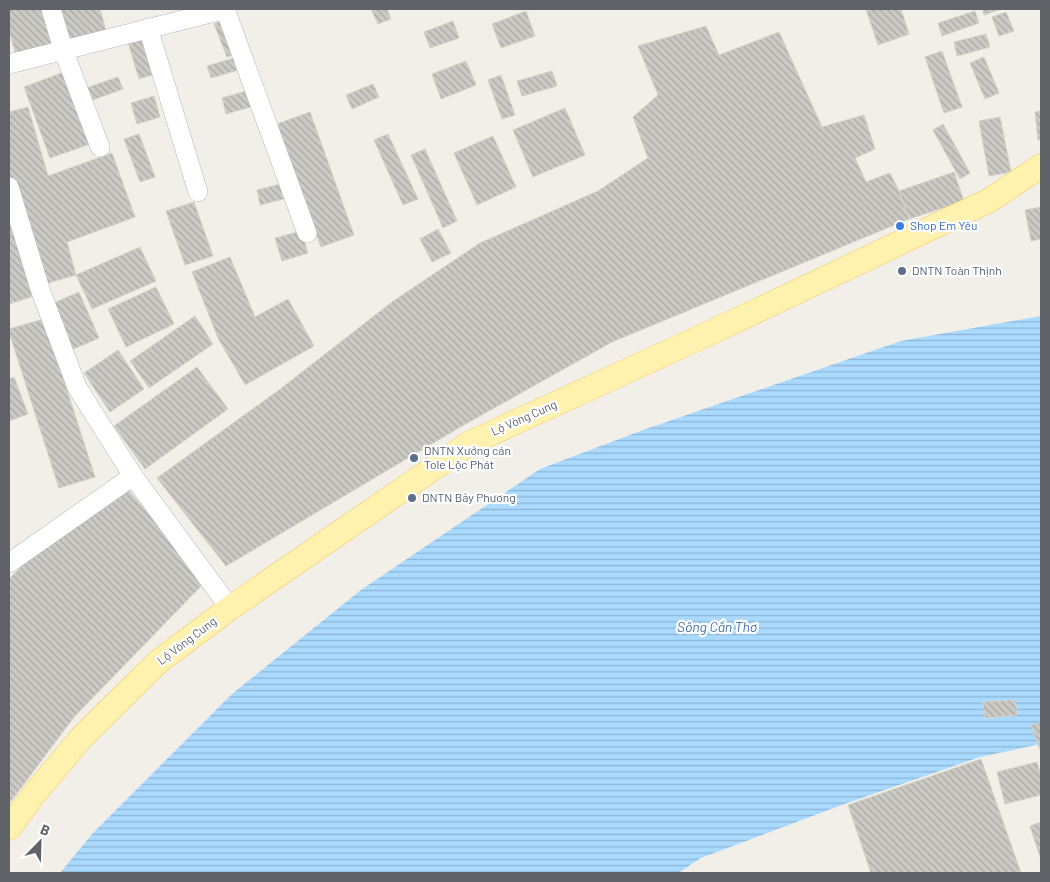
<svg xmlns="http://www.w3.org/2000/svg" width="1050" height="882" font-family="Barlow,sans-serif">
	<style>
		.water { fill: url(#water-rules) }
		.building { fill: url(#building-back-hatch); stroke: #d6d1c6 }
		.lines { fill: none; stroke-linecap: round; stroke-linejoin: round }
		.minor-casing { stroke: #b5b8bc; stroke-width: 20 }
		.major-casing { stroke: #f2c960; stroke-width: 25 }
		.minor { stroke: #fff; stroke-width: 19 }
		.major { stroke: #fff2af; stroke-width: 24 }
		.shop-dot { fill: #3f7fe0; stroke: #fff; stroke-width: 2 }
		.service-dot { fill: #5c6f8a; stroke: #fff; stroke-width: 2 }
		.labels { text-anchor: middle; stroke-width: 4.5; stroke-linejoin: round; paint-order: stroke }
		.shop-label { font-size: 12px; fill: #366cbe; stroke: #fff; text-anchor: start }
		.service-label { font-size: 12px; fill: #4e5e75; stroke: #fff; text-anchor: start }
		.street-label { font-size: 12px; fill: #5f6368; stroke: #fff }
		.water-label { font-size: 14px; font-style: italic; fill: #4174aa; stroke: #fff }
	</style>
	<defs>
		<pattern id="water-rules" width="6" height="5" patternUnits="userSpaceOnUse" patternTransform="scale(1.25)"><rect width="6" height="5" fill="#aadaff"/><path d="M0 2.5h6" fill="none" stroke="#8eb4d2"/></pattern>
		<pattern id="building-back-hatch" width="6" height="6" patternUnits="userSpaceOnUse" patternTransform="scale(1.25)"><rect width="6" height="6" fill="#cccac5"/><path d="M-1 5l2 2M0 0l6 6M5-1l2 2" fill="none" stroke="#a9a8a4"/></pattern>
	</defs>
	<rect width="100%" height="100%" fill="#f1efe8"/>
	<polygon class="water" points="1041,316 1041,744 980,757 847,803 701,858 678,873 60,873 93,833 232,694 361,590 540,469 643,430 901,341"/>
	<g class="building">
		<polygon points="9,9 50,9 61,47 17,60 9,30"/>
		<polygon points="53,9 100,9 107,34 64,47"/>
		<polygon points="371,9 387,9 391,19 378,24"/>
		<polygon points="866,9 901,9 909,34 878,45"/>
		<polygon points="982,9 1001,9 984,15"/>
		<polygon points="526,11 535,36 501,48 492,24"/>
		<polygon points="975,11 979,23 942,36 938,23"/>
		<polygon points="1006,12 1014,31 999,36 992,17"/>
		<polygon points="224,20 238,53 227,57 214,24"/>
		<polygon points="453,21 459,38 430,48 424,32"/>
		<polygon points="706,26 719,55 779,32 822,127 864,115 875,149 855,158 866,182 890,173 899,191 909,219 612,342 462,426 226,566 157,478 279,390 392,302 480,243 598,191 648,158 633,117 658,95 638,46"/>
		<polygon points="986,34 990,47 957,56 954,42"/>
		<polygon points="145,37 156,74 139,79 128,42"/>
		<polygon points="942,51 962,107 944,113 925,57"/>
		<polygon points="238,57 242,69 211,78 207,66"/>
		<polygon points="984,57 999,93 985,99 970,63"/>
		<polygon points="466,61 476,85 441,99 432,74"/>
		<polygon points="67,71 93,143 50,158 24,87"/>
		<polygon points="552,71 557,86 522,96 517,81"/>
		<polygon points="501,75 515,115 502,119 488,80"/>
		<polygon points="118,77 123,89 90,101 86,88"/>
		<polygon points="373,84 379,97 352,109 346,95"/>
		<polygon points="250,90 254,106 226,114 222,98"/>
		<polygon points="154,96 160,117 137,124 131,103"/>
		<polygon points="28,107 48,176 112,153 135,217 67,242 76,275 41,285 9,174 9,112"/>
		<polygon points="565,108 585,155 533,177 513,130"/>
		<polygon points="1041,111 1041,139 1038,140 1035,112"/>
		<polygon points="310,112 354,235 321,247 277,124"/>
		<polygon points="1000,117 1011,172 989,176 979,121"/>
		<polygon points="943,124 970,173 960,179 933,130"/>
		<polygon points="139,134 155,177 140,182 124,139"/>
		<polygon points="388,134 418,199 403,205 374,140"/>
		<polygon points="493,136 516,187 477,205 454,153"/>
		<polygon points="425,149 457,221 443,228 411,155"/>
		<polygon points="954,172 964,201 909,219 899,191"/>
		<polygon points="284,183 288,198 260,205 257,190"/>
		<polygon points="194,202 213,256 185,265 166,211"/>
		<polygon points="1041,207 1041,239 1031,241 1025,210"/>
		<polygon points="9,216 34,296 9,304"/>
		<polygon points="438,229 451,253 432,262 420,239"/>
		<polygon points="301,231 308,253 282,261 275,238"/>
		<polygon points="140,247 156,281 92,309 76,275"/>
		<polygon points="230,257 255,317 288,299 314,346 245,385 218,338 192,272"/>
		<polygon points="156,287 174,324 126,347 108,309"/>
		<polygon points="79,292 99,338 69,351 49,305"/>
		<polygon points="195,316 213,344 149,388 130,361"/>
		<polygon points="44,319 95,477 59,488 9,332 9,329"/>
		<polygon points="118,350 144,389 110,412 84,373"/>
		<polygon points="197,367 228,409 145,469 114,426"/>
		<polygon points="14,377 28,414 9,421 9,379"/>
		<polygon points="126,487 205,582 74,717 9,804 9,579 49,540"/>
		<polygon points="1015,700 1017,715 985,718 983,702"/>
		<polygon points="1041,723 1041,752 1031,725"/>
		<polygon points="981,759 1021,873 871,873 848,805"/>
		<polygon points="1037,762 1041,776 1041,795 1005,804 997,772"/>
		<polygon points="1041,822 1041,860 1030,826"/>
	</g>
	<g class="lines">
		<g class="minor-casing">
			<g id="minor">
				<polyline points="51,9 63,49 100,147"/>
				<polyline points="225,9 307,233"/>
				<polyline points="148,28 198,192"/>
				<polyline points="9,64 226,9"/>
				<polyline points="9,187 40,289 77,387 133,476 230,608"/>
				<polyline points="9,563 133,476"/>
			</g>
		</g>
		<g class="major-casing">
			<polyline id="major" points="9,828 35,793 81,738 158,662 230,608 470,443 712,332 990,200 1041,166"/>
		</g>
		<use href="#minor" class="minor"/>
		<use href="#major" class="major"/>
	</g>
	<circle class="shop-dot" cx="900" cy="226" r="5"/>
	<g class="service-dot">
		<circle cx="902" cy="271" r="5"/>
		<circle cx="414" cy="458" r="5"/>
		<circle cx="412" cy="498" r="5"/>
	</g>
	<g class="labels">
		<g class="shop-label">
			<text x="910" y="230">Shop Em Yêu</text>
		</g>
		<g class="service-label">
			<text x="912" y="275">DNTN Toàn Thịnh</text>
			<text x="424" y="455">DNTN Xưởng cán<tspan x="424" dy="14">Tole Lộc Phát</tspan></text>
			<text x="422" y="502">DNTN Bảy Phương</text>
		</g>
		<g class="street-label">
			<text transform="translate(524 418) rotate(-24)" y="4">Lộ Vòng Cung</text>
			<text transform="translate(187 641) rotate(-37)" y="4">Lộ Vòng Cung</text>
		</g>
		<g class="water-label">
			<text x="717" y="632">Sông Cần Thơ</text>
		</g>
	</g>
	<rect width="1050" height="882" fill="none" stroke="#5f6368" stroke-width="20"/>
	<g transform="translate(40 842) rotate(23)" stroke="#ffffff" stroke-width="4" paint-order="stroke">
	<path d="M0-4L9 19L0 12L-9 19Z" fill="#5f6368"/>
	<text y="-8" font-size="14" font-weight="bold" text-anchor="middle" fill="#5f6368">B</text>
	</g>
</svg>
